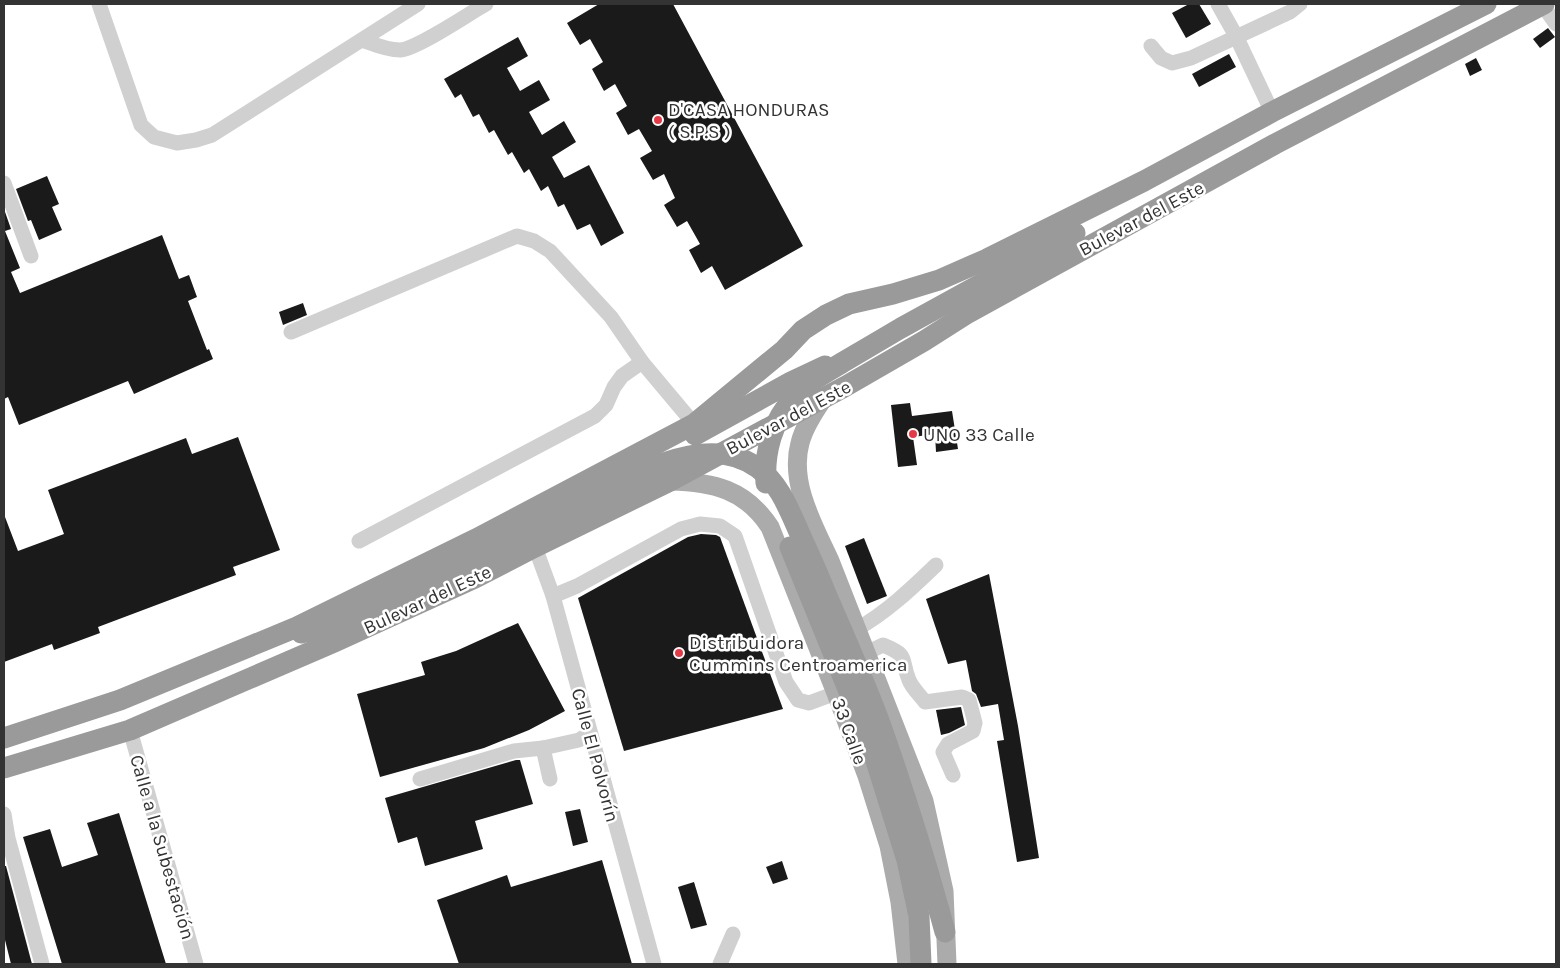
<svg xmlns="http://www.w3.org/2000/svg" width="1560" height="968" font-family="Karla,sans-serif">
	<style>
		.building { fill: #1a1a1a }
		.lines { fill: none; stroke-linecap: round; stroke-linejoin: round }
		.minor { stroke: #d0d0d0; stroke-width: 15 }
		.major { stroke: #ababab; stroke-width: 19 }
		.highway { stroke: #9a9a9a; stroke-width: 21 }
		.highway-bridge { stroke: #9a9a9a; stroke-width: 21 }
		.poi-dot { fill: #e63946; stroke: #fff; stroke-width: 2 }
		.labels { text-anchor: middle; stroke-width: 5; stroke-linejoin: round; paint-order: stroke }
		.poi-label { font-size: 19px; fill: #333; stroke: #fff; text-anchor: start }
		.street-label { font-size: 19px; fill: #333; stroke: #fff }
	</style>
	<rect width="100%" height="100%" fill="#fff"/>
	<g class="building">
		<polygon points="599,4 673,4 803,246 725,290 712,266 701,273 689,250 700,244 687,221 677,227 664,205 675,198 664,174 653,180 640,158 652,151 639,129 628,135 616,113 627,106 615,84 604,91 592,69 603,62 590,39 580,45 567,23"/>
		<polygon points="1189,4 1199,4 1211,24 1186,38 1172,13"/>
		<polygon points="1548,28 1555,37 1540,48 1533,39"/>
		<polygon points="518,37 528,56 507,68 520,91 539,80 550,100 529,112 542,135 564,121 576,142 552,157 564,178 589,165 624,233 601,246 590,224 577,230 564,204 558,207 548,186 541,191 529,169 524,173 512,152 508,155 494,130 489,133 479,114 473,117 461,94 455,98 444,79"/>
		<polygon points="1229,54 1236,67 1199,87 1192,74"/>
		<polygon points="1476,58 1482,70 1470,76 1465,64"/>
		<polygon points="47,176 59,204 52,207 62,230 39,240 31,220 28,221 16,189"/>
		<polygon points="4,209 11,229 5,231 20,268 11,272 20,293 162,235 179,279 189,275 197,297 188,301 207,350 209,349 213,359 134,394 128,381 19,425 8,397 4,399"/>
		<polygon points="303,303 307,315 283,325 279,312"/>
		<polygon points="910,403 912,416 952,411 958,449 936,452 935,434 913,437 917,465 898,467 891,405"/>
		<polygon points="238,437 280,550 233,567 236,575 98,627 100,633 54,650 52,644 4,662 4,517 5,517 18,551 64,534 48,490 186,438 192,454"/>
		<polygon points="701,534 716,535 720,537 783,709 624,751 578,598 688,537"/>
		<polygon points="864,538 887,596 867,604 845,546"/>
		<polygon points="989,574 1018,726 1039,858 1017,862 997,741 1004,740 998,704 981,707 976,694 972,691 966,660 948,664 926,599"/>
		<polygon points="518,623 565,711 529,730 484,748 380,777 357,694 425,675 421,662 456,651"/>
		<polygon points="961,707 965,725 949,733 941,735 936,710"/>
		<polygon points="516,760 520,760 533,804 475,821 483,849 425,866 417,837 398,843 385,798"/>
		<polygon points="580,809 588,842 573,846 565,812"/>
		<polygon points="119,813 166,964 62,964 23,837 50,829 62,867 98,855 87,823"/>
		<polygon points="602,860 632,964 459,964 437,900 507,875 511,887"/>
		<polygon points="782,861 788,879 773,884 766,867"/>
		<polygon points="4,866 6,866 32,964 11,964 4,936"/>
		<polygon points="694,882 707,925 691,929 678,887"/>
	</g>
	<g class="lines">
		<g class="minor">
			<polyline points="99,4 141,125 154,137 177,143 196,140 212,135 418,4"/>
			<polyline points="1218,4 1236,36 1272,112"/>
			<polyline points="1542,4 1556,24"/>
			<path d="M362,40C373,44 387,50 400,50C417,49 468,14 486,4"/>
			<polyline points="1151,46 1161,58 1172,63 1191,58 1290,12 1300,4"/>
			<polyline points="4,183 31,256"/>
			<polyline points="291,332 517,236 534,241 550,251 611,317 642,362 694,424"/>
			<polyline points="359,541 595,416 606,405 614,387 622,376 642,362"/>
			<polyline points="535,547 553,596 654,964"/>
			<polyline points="553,596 577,586 681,529 700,524 720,526 735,536 786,682 798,700 809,703 836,693"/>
			<path d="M857,629C887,612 911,589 936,565"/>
			<path d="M866,653L883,645C910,656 900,658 909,680C912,688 920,695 925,702L962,697L969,700L975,723L973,731L948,744L943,752L953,775"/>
			<polyline points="130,730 196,964"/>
			<polyline points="543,748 550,779"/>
			<polyline points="420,779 514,751 543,748 579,740 590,733"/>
			<polyline points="4,814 8,838 42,964"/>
			<polyline points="720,964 733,934"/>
		</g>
		<g class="major">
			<path d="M823,399C814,412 804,427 800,443C789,483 814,526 830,561L924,801L944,891L947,964"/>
			<path d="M670,481C713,482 745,489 770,527L836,693L867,776L889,846L900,902L907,964"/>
		</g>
		<g class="highway">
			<polyline points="695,435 791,382 825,366"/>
			<polyline points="4,738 120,700 297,627 476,539 694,424 784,350 803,330 826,315 849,304 893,294 939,280 987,259 1144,181 1272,112 1486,4"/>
			<polyline points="4,768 130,730 334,642 475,578 535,547 670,481 846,386 924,341 968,313 1275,144 1544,4"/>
			<polyline points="939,910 945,932"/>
		</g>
		<g class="highway-bridge">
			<path d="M766,483C764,453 772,421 793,399C807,382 827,372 845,361C864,350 882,339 901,328C959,296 1017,264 1075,233"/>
			<polyline points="790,547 872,748 907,860 919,916 921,964"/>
			<path d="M301,633L324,627L419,584L664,463C695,452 729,447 758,468C780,484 789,510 800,534C808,552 817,571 824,589C844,636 865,682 882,729C903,789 922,849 939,910"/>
		</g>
	</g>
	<g class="poi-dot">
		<circle cx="658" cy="120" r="5"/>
		<circle cx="913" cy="434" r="5"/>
		<circle cx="679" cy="653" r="5"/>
	</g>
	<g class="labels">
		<g class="poi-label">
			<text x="668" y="116">D'CASA HONDURAS<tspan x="668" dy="22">( S.P.S )</tspan></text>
			<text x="923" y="441">UNO 33 Calle</text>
			<text x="689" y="649">Distribuidora<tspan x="689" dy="22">Cummins Centroamerica</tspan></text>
		</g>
		<g class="street-label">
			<text transform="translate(1141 218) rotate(-28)" y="7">Bulevar del Este</text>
			<text transform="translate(788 417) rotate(-28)" y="7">Bulevar del Este</text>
			<text transform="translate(427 599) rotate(-25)" y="7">Bulevar del Este</text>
			<text transform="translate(850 731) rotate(70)" y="7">33 Calle</text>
			<text transform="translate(596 755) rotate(75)" y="7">Calle El Polvorín</text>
			<text transform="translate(163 847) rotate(74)" y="7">Calle a la Subestación</text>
		</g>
	</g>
	<rect width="1560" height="968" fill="none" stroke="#333333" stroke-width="10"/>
</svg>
